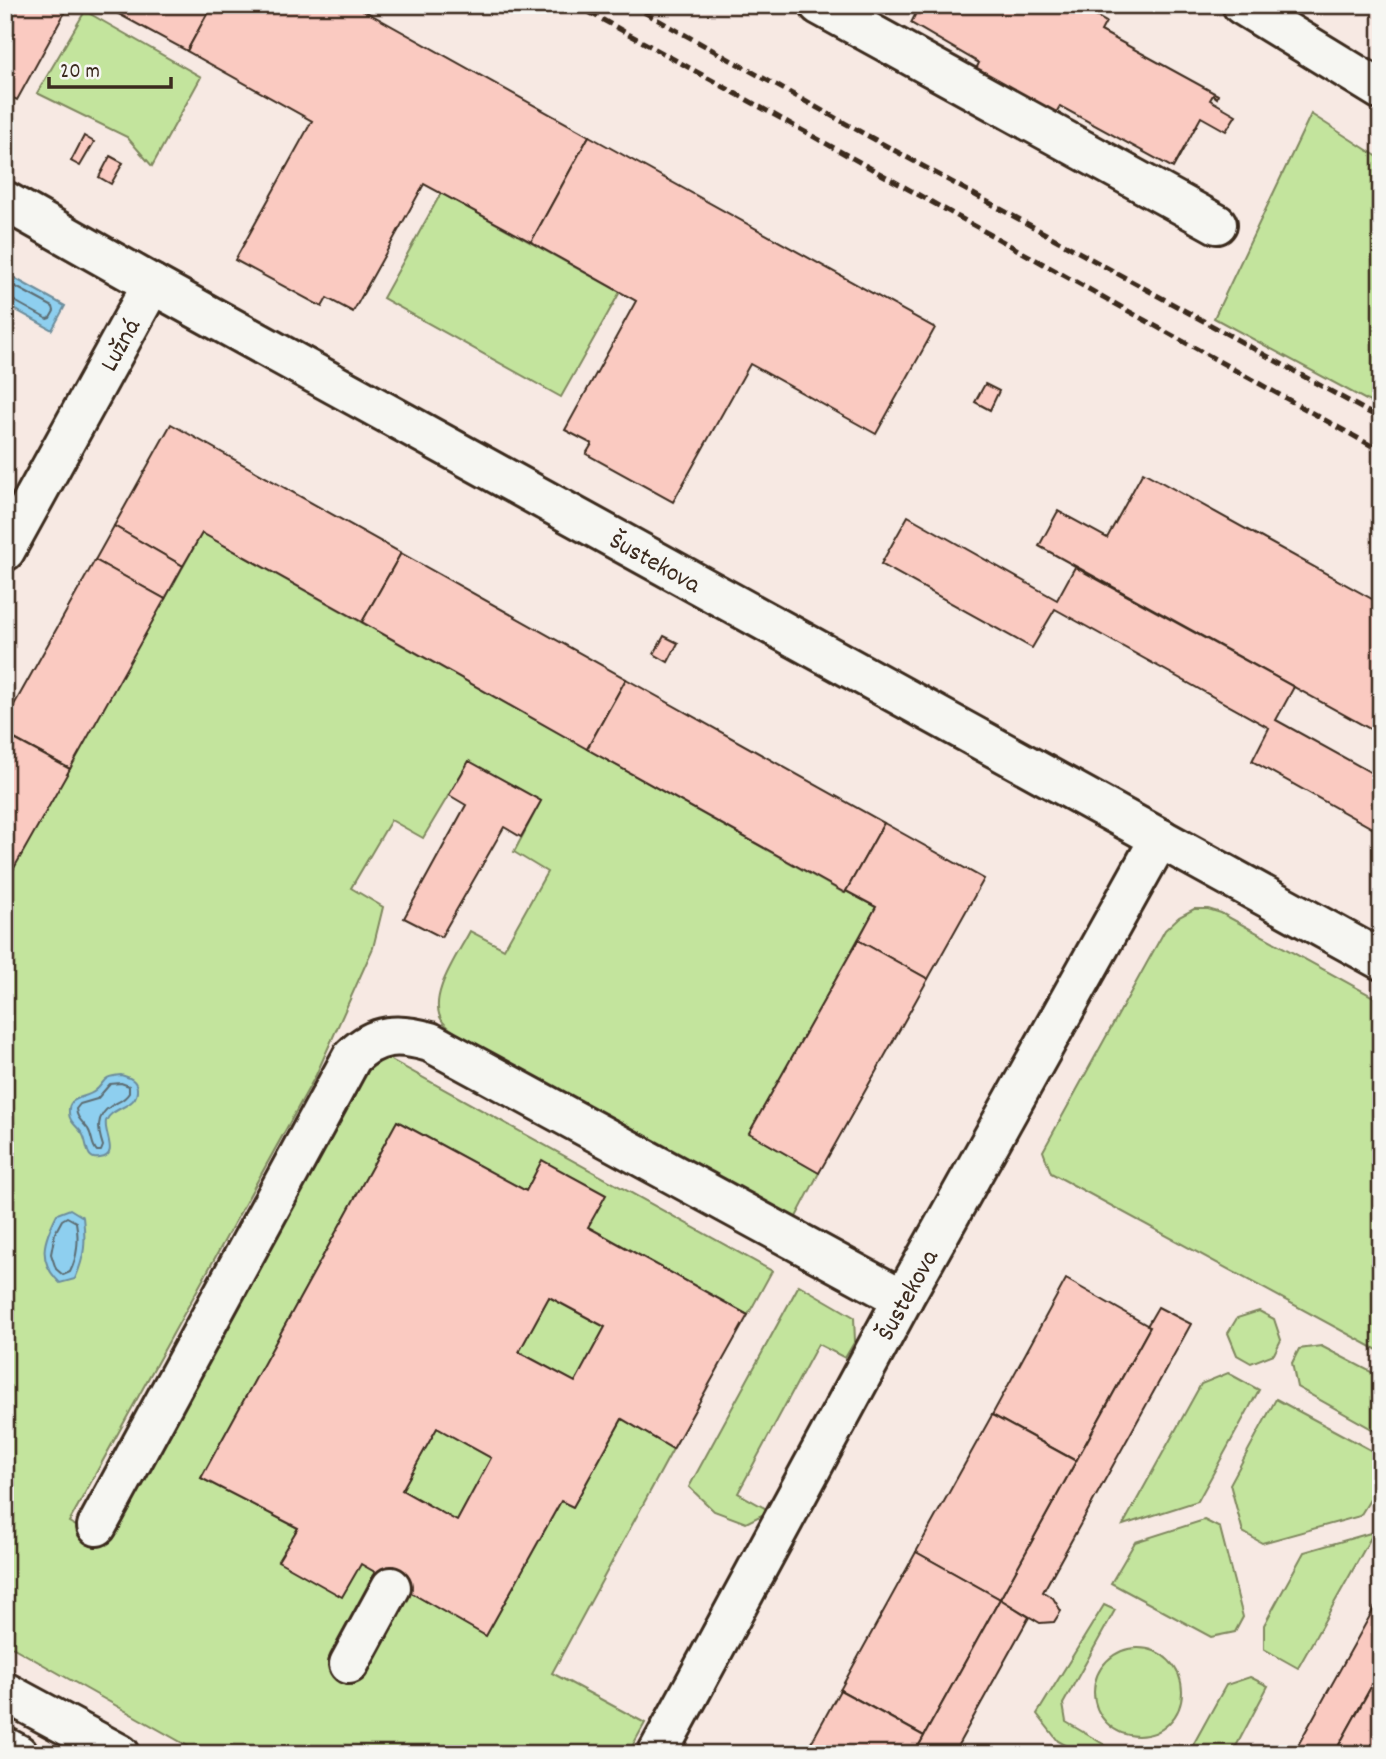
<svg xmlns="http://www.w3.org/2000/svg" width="1386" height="1759" font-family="Dekko,sans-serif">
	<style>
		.green { fill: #c3e49d; stroke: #7f875e; stroke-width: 2 }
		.water { fill: #8ecfef; stroke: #6d8d9b; stroke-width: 2 }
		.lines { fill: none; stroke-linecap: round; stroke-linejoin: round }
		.shore { stroke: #5c6c72; stroke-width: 2 }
		.building { fill: #facac1; stroke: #3b2a1e; stroke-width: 2; fill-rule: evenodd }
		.minor-casing { stroke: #3b2a1e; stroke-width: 44 }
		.major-casing { stroke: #3b2a1e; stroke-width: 44 }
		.minor { stroke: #f6f6f2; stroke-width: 38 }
		.major { stroke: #f6f6f2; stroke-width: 38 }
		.rail { stroke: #3b2a1e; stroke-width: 5; stroke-dasharray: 10 5; stroke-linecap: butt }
		.labels { text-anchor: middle; stroke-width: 7; stroke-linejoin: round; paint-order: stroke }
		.street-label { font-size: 26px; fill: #3b2a1e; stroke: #f6f6f2 }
	</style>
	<rect width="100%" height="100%" fill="#f7e9e3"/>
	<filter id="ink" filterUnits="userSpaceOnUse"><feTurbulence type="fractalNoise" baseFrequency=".0143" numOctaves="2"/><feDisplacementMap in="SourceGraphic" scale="14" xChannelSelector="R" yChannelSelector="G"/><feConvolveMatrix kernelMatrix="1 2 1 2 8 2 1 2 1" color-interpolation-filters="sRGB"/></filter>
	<g filter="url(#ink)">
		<g class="green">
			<polygon points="85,11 201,77 152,166 127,137 37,93"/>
			<polygon points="1311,114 1381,159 1381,408 1214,318"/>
			<polygon points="441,193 620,292 561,397 383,298"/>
			<path d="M202,533L844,893L846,891L876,907L750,1133L819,1173L795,1219L456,1033C452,1030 446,1026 443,1022C425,999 459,953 470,931L504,949L547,872L514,852L541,801L469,761L423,838L391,820L351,888L383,907L373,948L316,1075L69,1522L107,1544L365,1060L384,1056L772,1271L748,1315L588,1227L543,1161L526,1191L397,1121L201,1478L298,1528L279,1561L361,1564L486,1636L561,1501L573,1507L622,1419L673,1449L552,1673L645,1723L628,1754H202L5,1643V734L165,599Z"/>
			<polygon points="1194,909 1208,909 1221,913 1381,1001 1381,1352 1051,1173 1043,1151 1165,930 1179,917"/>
			<polygon points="799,1285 854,1317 855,1341 845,1358 818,1344 738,1493 770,1511 746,1523 714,1511 689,1487"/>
			<polygon points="549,1297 605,1327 575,1382 519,1352"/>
			<polygon points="1259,1311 1274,1319 1281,1340 1274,1354 1251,1363 1237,1355 1228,1333 1237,1318"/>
			<polygon points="1321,1346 1381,1377 1381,1434 1297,1387 1292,1363 1299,1349"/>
			<polygon points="1228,1373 1259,1390 1198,1501 1123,1525 1201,1384"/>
			<path d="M1276,1399L1376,1453C1386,1482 1374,1492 1360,1516L1262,1543L1243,1532L1230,1484Z"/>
			<polygon points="437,1428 491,1458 457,1521 402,1490"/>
			<polygon points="1204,1520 1220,1528 1243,1617 1235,1632 1211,1637 1111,1583 1135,1542"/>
			<polygon points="1374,1532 1298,1668 1264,1649 1264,1625 1304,1552"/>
			<polygon points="1104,1605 1115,1610 1063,1704 1066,1722 1120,1754 1082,1754 1058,1741 1037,1714"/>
			<circle cx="1138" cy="1692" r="44"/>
			<polygon points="1250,1677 1268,1686 1232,1754 1188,1754 1226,1685"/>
		</g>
		<g class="water">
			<polygon points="5,273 65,306 52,330 5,304"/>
			<path d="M121,1075C128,1077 136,1079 137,1088C139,1108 112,1106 106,1121C103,1132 120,1156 100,1158C85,1161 88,1144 83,1135C79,1127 69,1123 69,1113C67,1096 85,1099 95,1091C107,1081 100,1077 121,1075Z"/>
			<path d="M70,1209L83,1217C86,1242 85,1256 75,1279L60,1283C36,1260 44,1240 57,1214Z"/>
		</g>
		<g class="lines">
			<g class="shore">
				<polyline points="5,281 53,307 54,311 50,318 47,319 11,299 5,298"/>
				<path d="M121,1083L129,1086V1093C124,1101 119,1101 111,1106C95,1116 98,1131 103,1146L101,1151H97C91,1145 93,1137 88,1129C82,1121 77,1119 76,1109L80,1104L97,1099L110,1084Z"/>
				<path d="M67,1217L76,1222C79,1239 78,1256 70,1272L63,1275L56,1269L51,1254L55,1233L62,1220Z"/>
			</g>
		</g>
		<g class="building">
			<polygon points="5,5 69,5 17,100 5,94"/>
			<polygon points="102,5 212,5 187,51"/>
			<polygon points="212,5 354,5 589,136 531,242 424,184 353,312 327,298 322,307 235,260 312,121 187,51"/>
			<polygon points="920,5 1076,5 1106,22 1101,31 1218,95 1217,98 1213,95 1210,100 1236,115 1226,131 1201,117 1173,168 1060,106 1051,121 977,77 976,69 979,63 911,23"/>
			<polygon points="84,136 94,142 80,166 71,161"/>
			<polygon points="589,136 935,328 876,434 750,364 673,502 586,454 592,444 565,430 636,301 531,242"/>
			<polygon points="110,156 123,163 111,184 99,177"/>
			<polygon points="985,384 999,391 990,410 975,402"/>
			<polygon points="171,424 401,553 362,622 202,533 183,566 114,526"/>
			<polygon points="1143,472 1381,604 1381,731 1379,734 1039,546 1058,511 1107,538"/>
			<polygon points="908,516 1057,600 1075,567 1294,687 1276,720 1381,778 1381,833 1252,761 1269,728 1055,609 1032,648 881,564"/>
			<polygon points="114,526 183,566 165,599 95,560"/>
			<polygon points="401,553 626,679 587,749 362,622"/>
			<polygon points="95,560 165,599 70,769 5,734 5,721"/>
			<polygon points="664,636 678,643 668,662 654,654"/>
			<polygon points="626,679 884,823 845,893 587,749"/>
			<polygon points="5,734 70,769 5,884"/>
			<polygon points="469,761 541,801 521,837 504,827 441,937 404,918 466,805 449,795"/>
			<polygon points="884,823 984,879 928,979 858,940 876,907 846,891"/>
			<polygon points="858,940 928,979 819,1173 749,1133"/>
			<path d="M397,1121L526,1191L542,1160L606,1195L588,1227L748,1315L673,1449L622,1419L573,1507L561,1501L486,1636L361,1564L342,1597L278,1561L298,1528L201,1478ZM549,1297L605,1327L575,1382L519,1352ZM437,1428L491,1458L457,1521L402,1490Z"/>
			<polygon points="1066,1279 1150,1327 1076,1461 992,1415"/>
			<polygon points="1158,1307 1191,1324 1043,1592 1053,1598 1061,1611 1054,1622 1040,1623 1000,1599 1150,1327 1147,1326"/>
			<polygon points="992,1415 1076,1461 1000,1599 916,1552"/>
			<polygon points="916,1552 1000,1599 924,1736 840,1690"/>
			<polygon points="1381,1596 1381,1669 1334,1754 1293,1754"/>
			<polygon points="1000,1599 1029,1617 953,1754 914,1754"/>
			<polygon points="1381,1669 1381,1754 1334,1754"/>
			<polygon points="840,1690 924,1736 914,1754 805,1754"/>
		</g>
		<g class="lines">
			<g class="minor-casing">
				<g id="minor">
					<polyline points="819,5 1217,224"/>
					<polyline points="5,201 152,284 1381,960"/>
					<polyline points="5,551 152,284"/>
					<path d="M97,1526L352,1057C376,1033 399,1033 430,1042L903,1299"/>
					<polyline points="349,1664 391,1587"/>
					<polyline points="5,1692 120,1754"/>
					<polyline points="5,1747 18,1754"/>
					<polyline points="657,1754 903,1299 1160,838"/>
				</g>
			</g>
			<g class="major-casing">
				<polyline id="major" points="1242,5 1381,90"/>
			</g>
			<use href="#minor" class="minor"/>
			<use href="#major" class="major"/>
			<g class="rail">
				<polyline points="576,5 1381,451"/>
				<polyline points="631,5 1381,419"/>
			</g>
		</g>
	</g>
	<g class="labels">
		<g class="street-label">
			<text transform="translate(119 344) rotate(-61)" y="9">Lužná</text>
			<text transform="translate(656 561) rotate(29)" y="9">Šustekova</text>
			<text transform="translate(906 1294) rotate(-61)" y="9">Šustekova</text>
		</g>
	</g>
	<rect width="1386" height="1759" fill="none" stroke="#f6f6f2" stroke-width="28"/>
	<rect x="14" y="14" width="1358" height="1731" fill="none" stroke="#3b2a1e" stroke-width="2.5" filter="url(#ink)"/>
	<path d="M49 77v10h122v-10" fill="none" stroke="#3b2a1e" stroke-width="3.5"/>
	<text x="60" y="77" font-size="21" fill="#3b2a1e" stroke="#f6f6f2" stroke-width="5" paint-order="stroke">20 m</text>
</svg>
